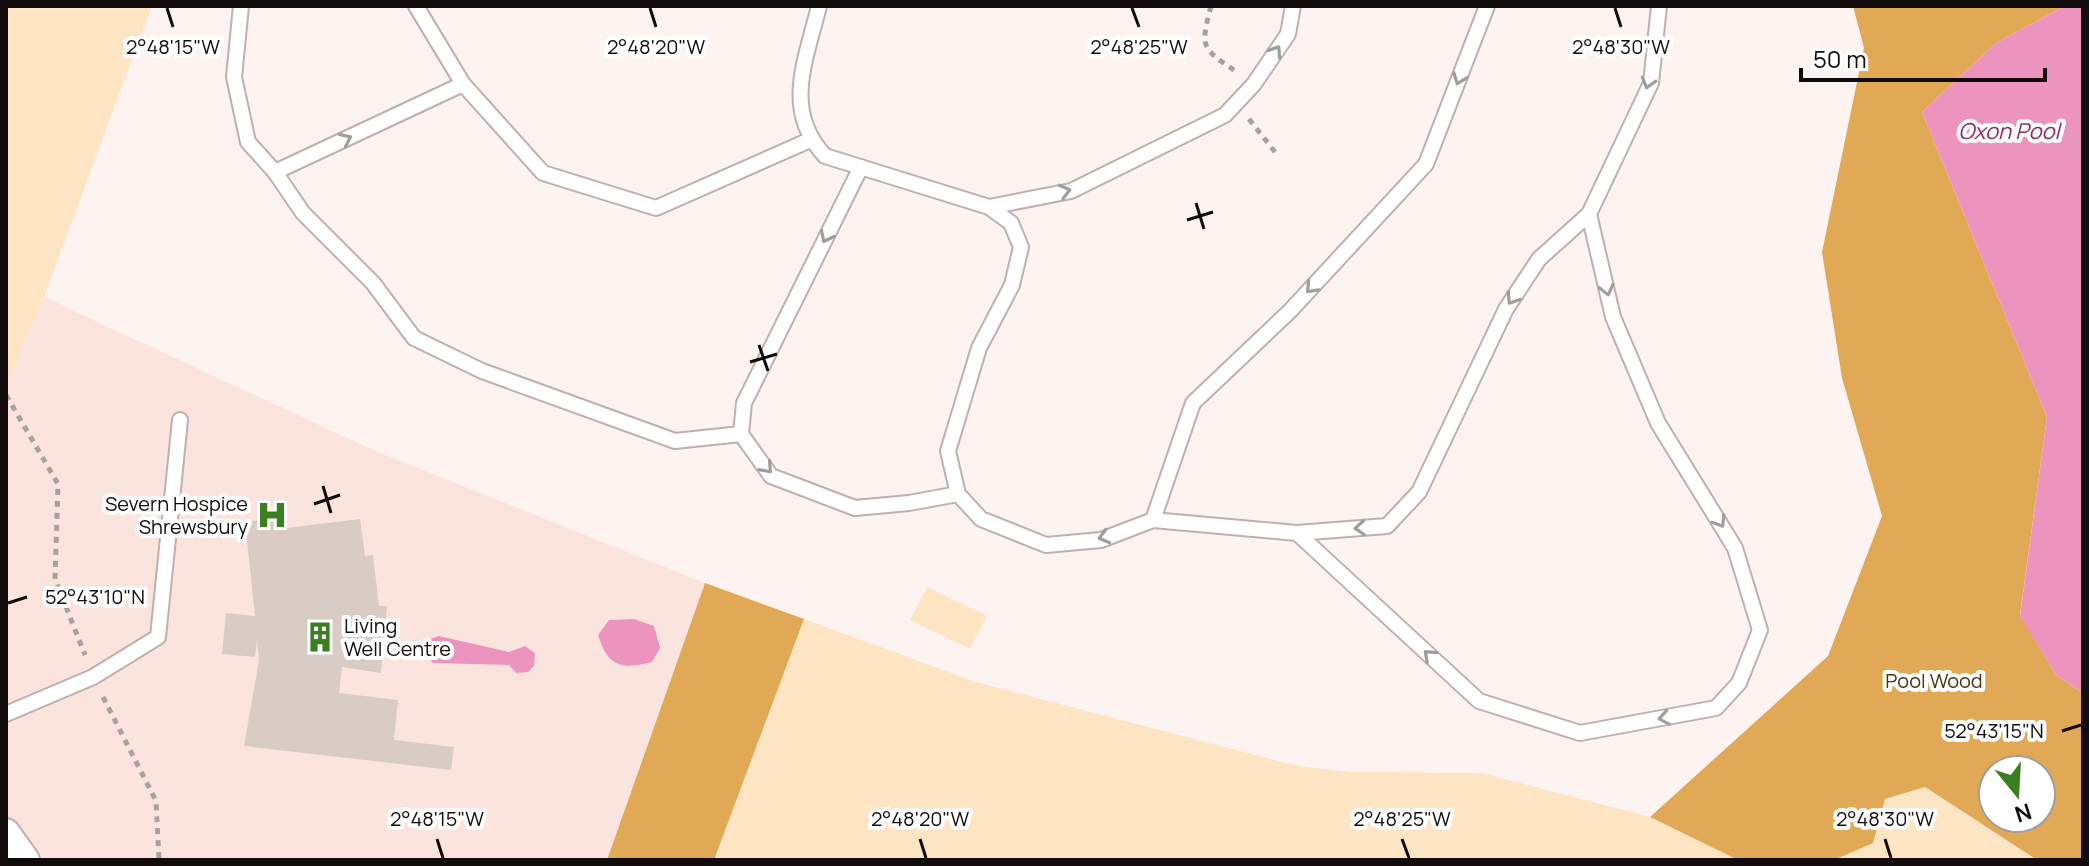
<svg xmlns="http://www.w3.org/2000/svg" width="2089" height="866" font-family="Manrope,sans-serif">
	<style>
		.built { fill: #fce4de }
		.green { fill: #fde4c3 }
		.forest { fill: #e1a856; fill-rule: evenodd }
		.water { fill: #ed94be }
		.building { fill: #d9ccc5 }
		.lines { fill: none; stroke-linecap: round; stroke-linejoin: round }
		.service-casing { stroke: #bfb0ad; stroke-width: 18 }
		.minor-casing { stroke: #bfb0ad; stroke-width: 30 }
		.path { stroke: #a9a1a0; stroke-width: 5; stroke-dasharray: 6 6; stroke-linecap: butt }
		.service { stroke: #fff; stroke-width: 14 }
		.minor { stroke: #fff; stroke-width: 26 }
		.oneway { stroke: #a09e9d }
		.ticks { fill: none; stroke: #110c0b; stroke-width: 3 }
		.labels { text-anchor: middle; stroke-width: 8; stroke-linejoin: round; paint-order: stroke }
		.poi-label { font-size: 20px; fill: #110c0b; stroke: #fff; text-anchor: end }
		.park-label { font-size: 20px; fill: #4b3410; stroke: #fff }
		.water-label { font-size: 22px; font-style: italic; fill: #912a63; stroke: #fff }
		.ticks-label { font-size: 20px; text-anchor: middle; fill: #110c0b; stroke: #fff; stroke-width: 8; stroke-linejoin: round; paint-order: stroke }
	</style>
	<rect width="100%" height="100%" fill="#fdf4f2"/>
	<polygon class="built" points="44,297 369,448 705,583 607,860 6,860 6,384"/>
	<g class="green">
		<polygon points="6,6 152,6 44,297 6,384"/>
		<polygon points="927,587 987,616 970,649 910,620"/>
		<polygon points="804,619 976,682 1298,766 1351,772 1482,773 1650,817 1738,860 714,860"/>
		<polygon points="1925,787 2037,860 1834,860 1873,843 1884,799"/>
	</g>
	<g class="forest">
		<path d="M1853,6H2065L1996,43L1922,112L2047,417L2020,615L2056,675L2083,693V860H2037L1925,787L1885,799L1873,843L1834,860H1738L1650,817L1828,656L1882,516L1842,378L1822,252L1864,48ZM1993,770H2041V818H1993Z"/>
		<polygon points="705,583 804,619 714,860 607,860"/>
	</g>
	<g class="water">
		<polygon points="2065,6 2083,6 2083,693 2056,675 2020,616 2047,417 1922,112 1996,43"/>
		<path d="M634,619L654,626L660,648L652,662C621,670 608,667 598,635L609,620Z"/>
		<polygon points="439,636 509,652 525,646 535,653 534,666 528,672 516,673 509,665 433,663 420,648 426,646 430,639"/>
	</g>
	<polygon class="building" points="284,517 286,528 360,519 365,556 373,555 379,606 387,606 381,673 342,667 339,693 398,700 394,740 454,747 451,770 244,746 259,660 257,640 255,657 222,654 226,613 255,616 245,522"/>
	<g class="lines">
		<g class="service-casing">
			<g id="service">
				<polyline points="241,6 234,77 248,142 275,172 303,213 373,283 414,338 482,371 675,441 741,434"/>
				<polyline points="416,6 463,84 543,173 656,208 810,140"/>
				<path d="M819,6C806,60 782,110 825,156L989,207L1011,223L1021,247L1012,285L979,348L948,451L958,494L981,519L1046,545L1101,540L1153,520L1297,533L1387,526L1419,492L1506,309L1539,259L1589,214L1651,83L1659,6"/>
				<polyline points="861,167 744,403 741,434 771,476 855,508 909,503 958,494"/>
				<polyline points="275,172 463,84"/>
				<polyline points="989,207 1071,191 1225,115 1254,84 1288,34 1293,6"/>
				<polyline points="1153,520 1193,403 1290,311 1426,164 1487,6"/>
				<polyline points="1297,533 1479,701 1580,733 1716,708 1739,683 1760,630 1735,548 1658,423 1613,317 1589,214"/>
				<polyline points="6,714 93,677 158,637 180,420"/>
			</g>
		</g>
		<g class="minor-casing">
			<polyline id="minor" points="6,832 26,860"/>
		</g>
		<g class="path">
			<path d="M1211,6C1200,48 1201,48 1237,72"/>
			<polyline points="1249,119 1275,152"/>
			<polyline points="6,395 58,484 55,579 85,655"/>
			<polyline points="103,697 156,801 159,860"/>
		</g>
		<use href="#service" class="service"/>
		<use href="#minor" class="minor"/>
	</g>
	<defs><path id="oneway-chevron" d="M-2-3.5L2.5 0L-2 3.5" fill="none" stroke-width="1.6" stroke-linecap="round" stroke-linejoin="round" transform="scale(2)"/></defs>
	<g class="oneway">
		<use href="#oneway-chevron" transform="translate(1276 51) rotate(-56)"/>
		<use href="#oneway-chevron" transform="translate(1459 79) rotate(111)"/>
		<use href="#oneway-chevron" transform="translate(1648 83) rotate(106)"/>
		<use href="#oneway-chevron" transform="translate(346 139) rotate(-25)"/>
		<use href="#oneway-chevron" transform="translate(1065 191) rotate(-15)"/>
		<use href="#oneway-chevron" transform="translate(826 237) rotate(116)"/>
		<use href="#oneway-chevron" transform="translate(1311 288) rotate(133)"/>
		<use href="#oneway-chevron" transform="translate(1607 290) rotate(77)"/>
		<use href="#oneway-chevron" transform="translate(1512 299) rotate(123)"/>
		<use href="#oneway-chevron" transform="translate(767 468) rotate(48)"/>
		<use href="#oneway-chevron" transform="translate(1720 522) rotate(58)"/>
		<use href="#oneway-chevron" transform="translate(1360 528) rotate(176)"/>
		<use href="#oneway-chevron" transform="translate(1104 537) rotate(165)"/>
		<use href="#oneway-chevron" transform="translate(1429 655) rotate(-137)"/>
		<use href="#oneway-chevron" transform="translate(1664 718) rotate(170)"/>
	</g>
	<path class="ticks" d="M167,8L173,27M650,8L656,27M1132,8L1139,27M1615,8L1621,27M1196,203L1204,229M1187,220L1213,212M759,345L768,371M750,362L777,354M323,486L331,513M314,504L340,495M8,603L27,597M2062,731L2081,725M437,839L443,858M920,839L926,858M1402,839L1409,858M1885,839L1891,858"/>
	<defs>
		<g id="hospital-bare" transform="scale(2.4)"><path d="M-5-5h3v3.5h4V-5h3V5h-3V1.5h-4V5h-3Z" fill="#3c7f21" stroke="#fff" stroke-width="2.5" paint-order="stroke"/></g>
		<g id="building-bare" transform="scale(2.4)"><path d="M-4-6H4V6H1V3H-1V6H-4ZM-2.5-4.3h1.7v1.8h-1.7ZM.8-4.3h1.7v1.8H.8ZM-2.5-1h1.7V.8h-1.7ZM.8-1h1.7V.8H.8Z" fill="#3c7f21" stroke="#fff" stroke-width="2.5" paint-order="stroke"/></g>
	</defs>
	<g fill-rule="evenodd">
		<use href="#hospital-bare" x="272" y="515"/>
		<use href="#building-bare" x="320" y="637"/>
	</g>
	<g class="labels">
		<g class="poi-label">
			<text x="248" y="511">Severn Hospice<tspan x="248" dy="23">Shrewsbury</tspan></text>
			<text x="344" y="633" text-anchor="start">Living<tspan x="344" dy="23">Well Centre</tspan></text>
		</g>
		<g class="park-label">
			<text x="1934" y="688">Pool Wood</text>
		</g>
		<g class="water-label">
			<text x="2009" y="139">Oxon Pool</text>
		</g>
	</g>
	<g class="ticks-label">
		<text x="173" y="54">2°48'15"W</text>
		<text x="656" y="54">2°48'20"W</text>
		<text x="1139" y="54">2°48'25"W</text>
		<text x="1621" y="54">2°48'30"W</text>
		<text x="95" y="604">52°43'10"N</text>
		<text x="1994" y="738">52°43'15"N</text>
		<text x="437" y="826">2°48'15"W</text>
		<text x="920" y="826">2°48'20"W</text>
		<text x="1402" y="826">2°48'25"W</text>
		<text x="1885" y="826">2°48'30"W</text>
	</g>
	<rect width="2089" height="866" fill="none" stroke="#110c0b" stroke-width="16"/>
	<g transform="translate(2017 794) rotate(162)"><circle r="38" fill="#ffffff" stroke="#a09e9d" stroke-width="2"/>
	<path d="M0-6L14 30L0 20L-14 30Z" fill="#3c7f21"/>
	<text y="-12" font-size="22" font-weight="bold" text-anchor="middle" fill="#110c0b">N</text>
	</g>
	<path d="M1801 68v12h244v-12" fill="none" stroke="#110c0b" stroke-width="4"/>
	<text x="1813" y="68" font-size="24" fill="#110c0b" stroke="#ffffff" stroke-width="6" paint-order="stroke">50 m</text>
</svg>
